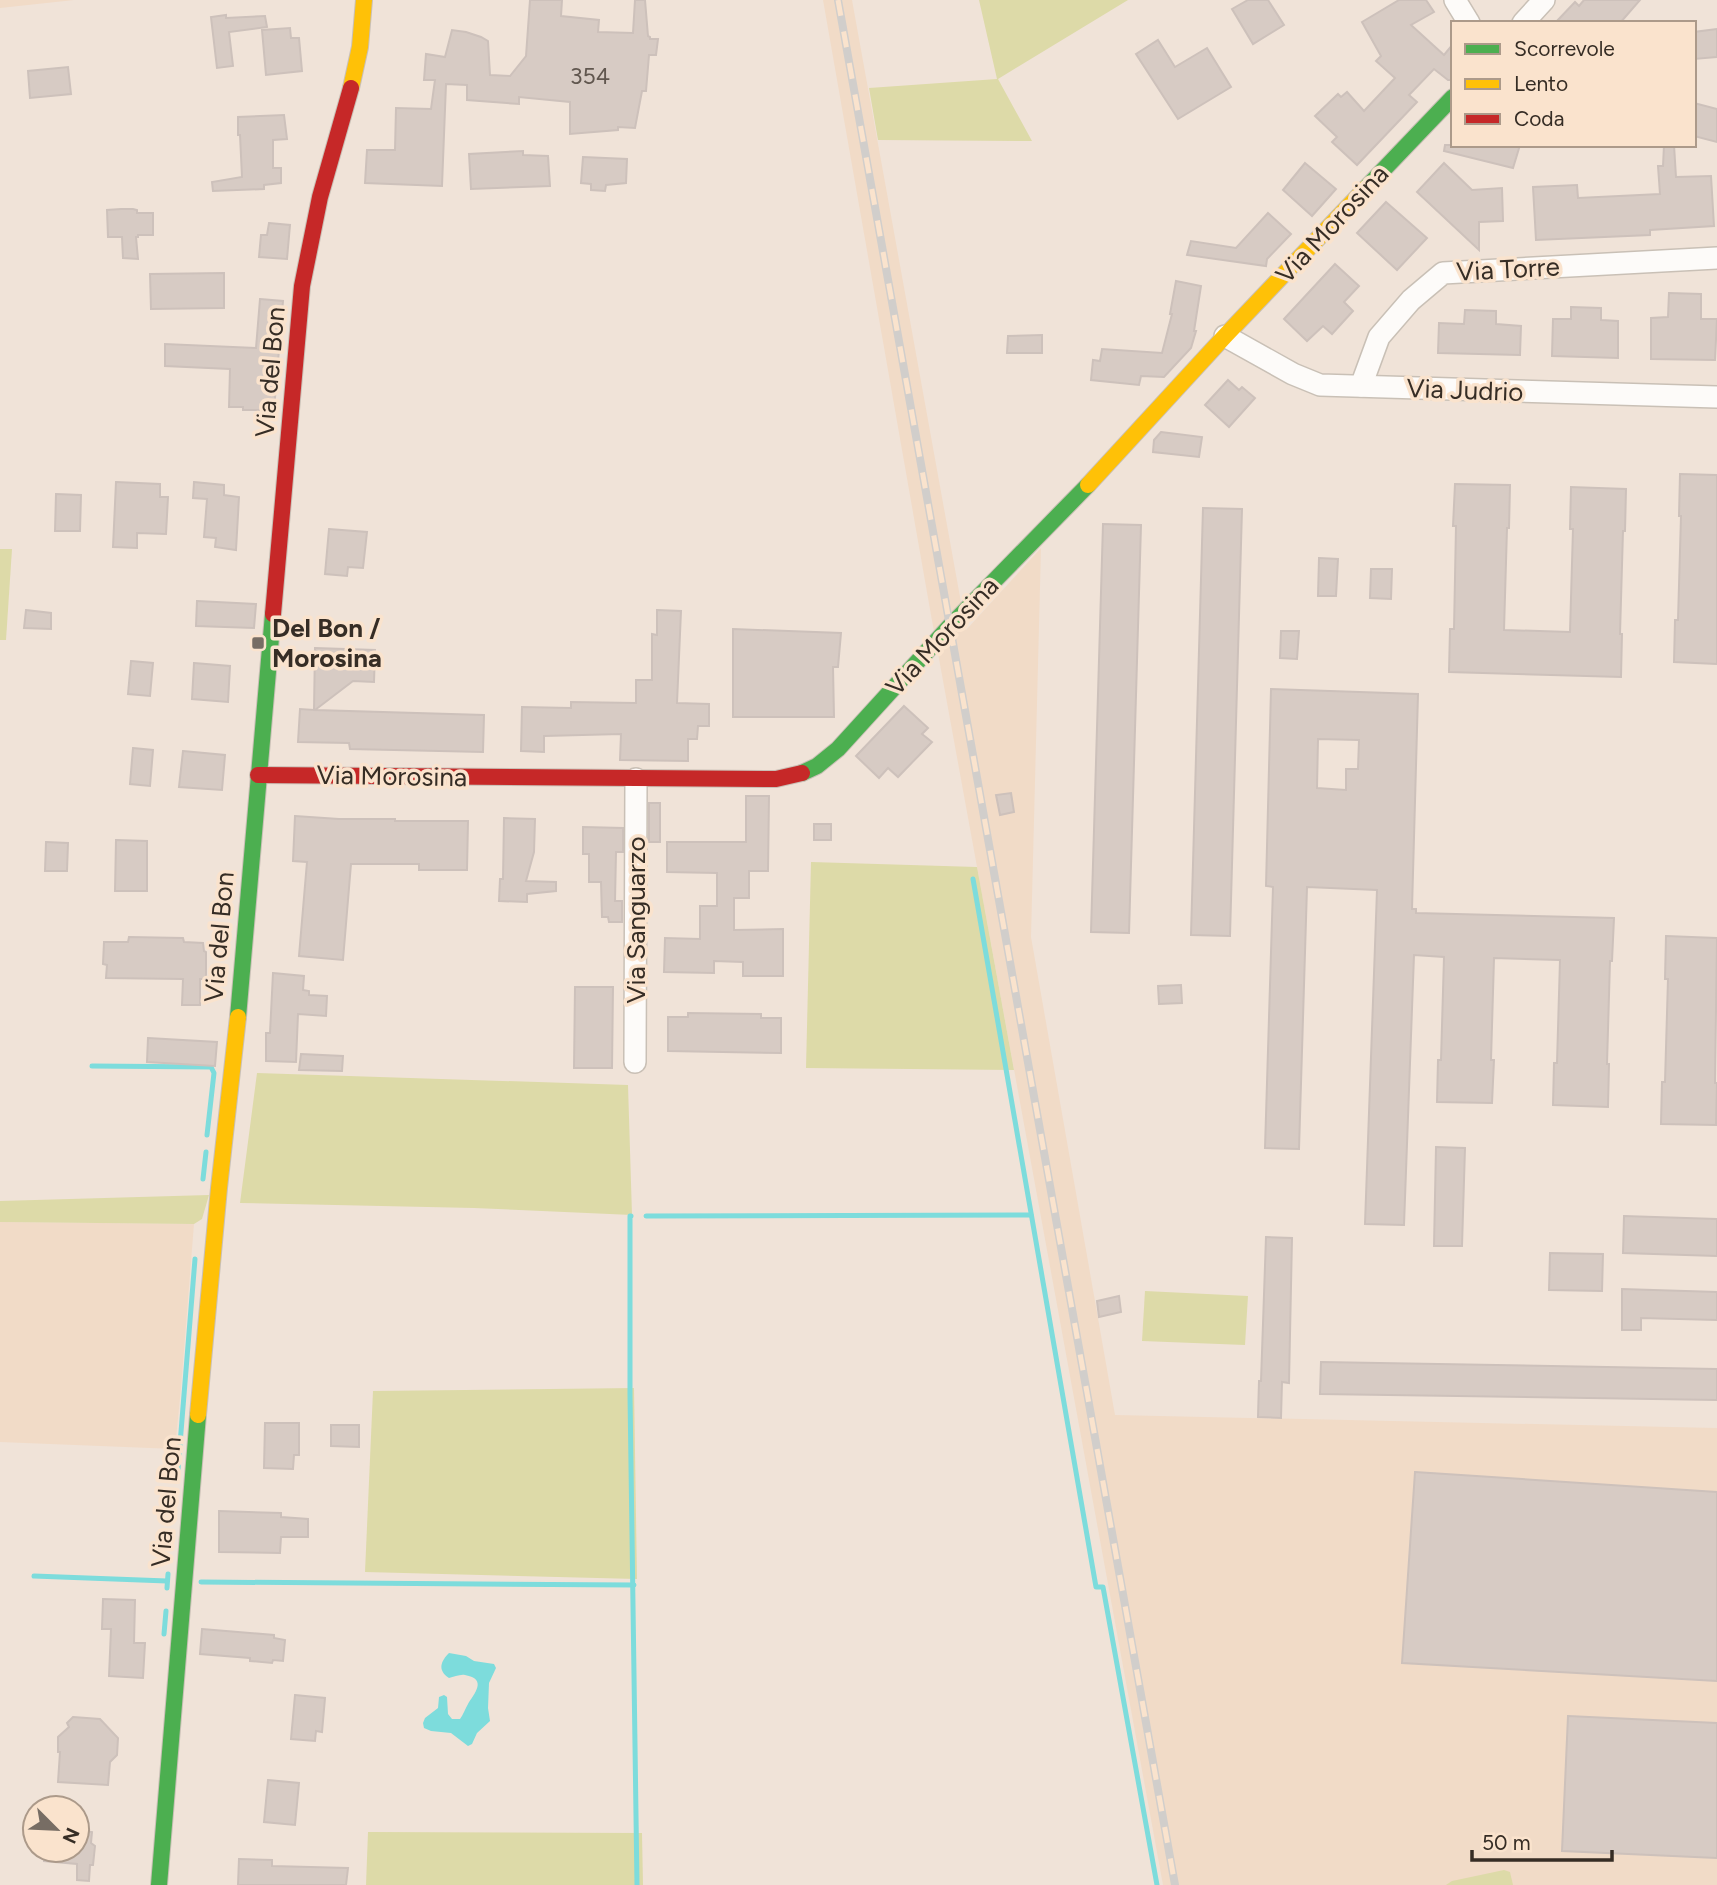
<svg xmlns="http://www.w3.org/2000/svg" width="1717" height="1885" font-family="Figtree,sans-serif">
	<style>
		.built { fill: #f1dbc7 }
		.green { fill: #dddaa8 }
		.water { fill: #7ddcdc }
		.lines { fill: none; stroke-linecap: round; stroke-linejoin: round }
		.stream { stroke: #7ddcdc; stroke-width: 5 }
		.building { fill: #d7cbc4; stroke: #cdc1bb; stroke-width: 2; fill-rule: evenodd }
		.street-casing { stroke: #c9c0b6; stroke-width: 24 }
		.fast-casing { stroke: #c9c0b6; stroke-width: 18 }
		.slow-casing { stroke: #c9c0b6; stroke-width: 18 }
		.jam-casing { stroke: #c9c0b6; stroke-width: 18 }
		.street { stroke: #fdfbf9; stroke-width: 21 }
		.fast { stroke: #4caf50; stroke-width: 16 }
		.slow { stroke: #ffc107; stroke-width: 16 }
		.jam { stroke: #c62828; stroke-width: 16 }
		.rail-casing { stroke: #d1cecb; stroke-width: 8 }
		.rail { stroke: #fae3cd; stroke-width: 5; stroke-dasharray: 16; stroke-linecap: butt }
		.poi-dot { fill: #776d64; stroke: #fae3cd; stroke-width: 2.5 }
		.labels { text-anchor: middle; stroke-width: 7; stroke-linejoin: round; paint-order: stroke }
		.number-label { font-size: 23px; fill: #61574f }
		.street-label { font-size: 26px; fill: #362d25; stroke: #fae3cd }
		.poi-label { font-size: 26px; font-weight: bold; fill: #362d25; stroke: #fae3cd; text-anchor: start }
	</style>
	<rect width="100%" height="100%" fill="#f0e3d8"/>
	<g class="built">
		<polygon points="0,0 74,0 0,8"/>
		<polygon points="823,0 852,0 966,630 1041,548 1031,937 1115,1415 1717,1428 1717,1885 1163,1885 931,615"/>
		<polygon points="0,1222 194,1224 181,1388 175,1449 0,1442"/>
	</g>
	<g class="green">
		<polygon points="979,0 1128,0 998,79 1032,141 878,140 869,88 997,79"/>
		<polygon points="0,549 12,549 6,640 0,640"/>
		<polygon points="811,862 977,867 1014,1070 806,1068"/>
		<polygon points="257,1073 628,1085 632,1215 474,1208 240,1203"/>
		<polygon points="209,1195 202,1219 194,1224 0,1222 0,1201"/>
		<polygon points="1145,1291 1248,1296 1245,1345 1142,1341"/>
		<polygon points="634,1388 637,1579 365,1572 373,1391"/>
		<polygon points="368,1832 642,1833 643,1885 366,1885"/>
		<polygon points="1504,1870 1510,1872 1513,1885 1446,1885 1452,1881"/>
	</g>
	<path class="water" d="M449,1653L466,1656L474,1661L494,1664L496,1668L489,1683L488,1708L490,1721L477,1733L472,1744L468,1746L451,1733L431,1731L424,1728L423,1723L425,1718L438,1708L439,1697L444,1695L447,1697L448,1714L452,1719H460C463,1715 465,1709 468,1704C474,1694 488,1679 465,1675C460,1674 454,1677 449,1678C437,1670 441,1661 449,1653Z"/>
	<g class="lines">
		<g class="stream">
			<polyline points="973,879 1096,1587 1103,1587 1157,1885"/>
			<polyline points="92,1066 211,1067 214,1073 207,1135"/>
			<polyline points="203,1179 206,1152"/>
			<polyline points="631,1216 630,1216 630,1395 637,1885"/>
			<polyline points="646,1216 1031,1215"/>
			<polyline points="178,1469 195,1259"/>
			<polyline points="34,1576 167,1581"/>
			<polyline points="201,1582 634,1585"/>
			<polyline points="167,1588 168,1574"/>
			<polyline points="164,1634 166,1611"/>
		</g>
	</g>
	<g class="building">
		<polygon points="530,0 562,0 561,16 599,20 598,32 633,33 635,0 645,0 648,36 650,37 650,39 658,39 656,55 649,55 646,91 642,91 635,128 618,127 618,130 570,134 570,102 519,97 519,104 467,100 467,85 446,84 442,186 365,183 367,150 395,150 396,108 431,109 435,80 424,80 426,54 445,57 452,30 466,32 481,37 488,41 490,75 510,76 526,56"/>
		<polygon points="1248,0 1268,0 1284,25 1253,44 1232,9"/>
		<polygon points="1399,0 1426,0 1434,12 1411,25 1444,55 1453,44 1453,80 1448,80 1434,69 1409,95 1417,102 1357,165 1332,142 1337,137 1315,116 1338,94 1341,97 1347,92 1364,111 1395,78 1376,61 1381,56 1362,22"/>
		<polygon points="1584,0 1640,0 1620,23 1555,23 1575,2 1579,6"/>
		<polygon points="226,15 226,18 265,16 267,27 229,32 233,66 217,68 211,17"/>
		<polygon points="290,28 291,38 299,38 302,71 266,75 262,30"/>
		<polygon points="1717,29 1717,57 1694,59 1694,32"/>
		<polygon points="1158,40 1175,67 1207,48 1231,87 1178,119 1136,54"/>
		<polygon points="68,67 71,94 30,98 28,71"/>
		<polygon points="1694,103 1717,109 1717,142 1694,136"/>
		<polygon points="284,115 287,139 273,140 273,168 281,168 281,183 264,185 264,189 213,191 212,182 242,177 240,135 238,135 238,117"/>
		<polygon points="1445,145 1520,145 1513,168 1444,151"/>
		<polygon points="1664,145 1674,145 1676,177 1711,176 1714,226 1650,230 1650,235 1536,240 1533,187 1577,185 1578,198 1660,194 1658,166 1663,166"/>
		<polygon points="523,151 523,155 548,156 550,186 471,189 469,154"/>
		<polygon points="583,157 627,159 626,183 606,185 605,191 591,190 591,184 581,183"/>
		<polygon points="1305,163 1336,189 1312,216 1283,190"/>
		<polygon points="1444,163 1472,190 1502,188 1503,221 1479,222 1479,250 1417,192"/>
		<polygon points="1386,202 1427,238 1397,270 1357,233"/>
		<polygon points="121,209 133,209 137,210 137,213 153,213 153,235 138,235 138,237 136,237 138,259 123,258 122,237 108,237 107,210"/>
		<polygon points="1268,213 1291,234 1267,259 1266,266 1187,255 1191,241 1236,248"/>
		<polygon points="269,223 290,225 287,259 259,257 261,235 267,235"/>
		<polygon points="1335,264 1359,286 1344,302 1353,311 1332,334 1323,326 1307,341 1284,319"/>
		<polygon points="224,273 224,308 151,309 150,274"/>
		<polygon points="1176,281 1201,286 1194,331 1196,331 1191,348 1164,377 1141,376 1139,385 1091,380 1093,360 1100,361 1102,349 1162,353 1172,314 1170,314"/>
		<polygon points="1669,293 1701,294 1701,319 1717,319 1715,360 1651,359 1651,318 1668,317"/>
		<polygon points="260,299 283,301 274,410 243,410 243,407 229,407 230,369 165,366 165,344 256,348"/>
		<polygon points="1571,307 1601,308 1601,320 1618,321 1618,358 1552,356 1553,319 1571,319"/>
		<polygon points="1465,310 1496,311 1496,324 1521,326 1520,355 1438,353 1439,323 1464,324"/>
		<polygon points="1042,335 1042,353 1007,353 1008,336"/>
		<polygon points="1228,380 1239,390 1242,387 1255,398 1229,427 1205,405"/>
		<polygon points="1161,432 1202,437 1199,457 1153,452 1154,440"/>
		<polygon points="1680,474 1717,475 1717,664 1674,662 1675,620 1678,620 1681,516 1679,516"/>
		<polygon points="116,482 160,484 160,497 168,497 166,534 137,533 137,548 113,547"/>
		<polygon points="194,482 224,485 224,495 239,497 236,550 215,547 216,538 204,537 207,499 193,498"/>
		<polygon points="1455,484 1510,485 1509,528 1507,528 1504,630 1570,632 1573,529 1570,529 1571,487 1626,489 1625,531 1623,531 1620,634 1622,634 1621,677 1449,672 1450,629 1454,629 1456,526 1453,526"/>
		<polygon points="56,494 81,495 80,531 55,531"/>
		<polygon points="1203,508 1242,509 1230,936 1191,935"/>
		<polygon points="1103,524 1141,525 1129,933 1091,932"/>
		<polygon points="329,529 367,532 363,568 348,567 347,576 325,574"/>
		<polygon points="1319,558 1338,559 1336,596 1318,596"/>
		<polygon points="1371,569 1392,569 1391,599 1370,598"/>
		<polygon points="197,601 256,604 254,628 196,626"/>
		<polygon points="26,610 51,613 51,629 24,628"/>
		<polygon points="657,610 681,611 677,703 709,704 709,726 698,726 697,739 688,739 688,761 620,760 621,734 544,736 544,752 521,751 522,707 571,708 571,702 636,703 636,680 652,680 652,634 657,635"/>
		<polygon points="733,629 841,633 838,667 833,667 834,717 733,717"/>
		<polygon points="1281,631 1299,631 1297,659 1280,658"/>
		<polygon points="315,648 375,650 374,682 353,681 315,710 484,715 483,752 350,749 349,743 298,742 300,709 314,710"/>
		<polygon points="131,661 153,663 150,696 128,694"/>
		<polygon points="194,663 230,666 228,702 192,699"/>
		<path d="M1271,689L1418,694L1412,909H1416V913L1614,918L1612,961H1610L1607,1064H1609L1608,1107L1553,1105L1554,1063H1557L1560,960L1494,958L1491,1060H1494L1492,1103L1437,1102L1438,1060H1441L1444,957L1414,955L1404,1225L1365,1224L1377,890L1307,887L1299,1149L1265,1148L1273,887L1266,886ZM1318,739L1359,740L1358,769H1346V790L1317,788Z"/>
		<polygon points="904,706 928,728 922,734 932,742 898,777 888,768 879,778 856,756"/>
		<polygon points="133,748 153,750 150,786 130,784"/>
		<polygon points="183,751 225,755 222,790 179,787"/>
		<polygon points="1011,793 1014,812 1000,815 996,795"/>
		<polygon points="746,796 769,796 768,871 749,871 749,898 734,898 734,930 783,929 783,976 743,976 743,962 714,961 714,973 664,972 665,938 700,939 700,906 717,906 717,873 667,872 667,842 746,842"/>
		<rect x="649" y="803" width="11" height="39"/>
		<polygon points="295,816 339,819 395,819 395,821 468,821 467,870 419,870 419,864 351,864 343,960 299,956 307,862 293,861"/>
		<polygon points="504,818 535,819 534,852 526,881 556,882 556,891 527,894 527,902 499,901 500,879 503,879"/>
		<rect x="814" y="824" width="17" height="16"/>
		<polygon points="583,827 623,828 623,852 616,852 615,901 622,901 622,922 609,922 608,917 602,917 601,882 589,882 589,854 583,854"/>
		<polygon points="116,840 147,841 147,891 115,891"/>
		<polygon points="46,842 68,843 67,871 45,871"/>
		<polygon points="1666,936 1717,938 1715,1083 1717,1083 1716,1125 1661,1124 1662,1082 1665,1082 1668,979 1665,979"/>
		<polygon points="129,937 183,938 184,942 203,943 204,951 206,952 206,979 200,979 200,1005 182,1005 183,979 106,978 107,965 103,964 104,942 128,942"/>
		<polygon points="273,973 304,976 303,990 309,991 309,995 327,996 326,1016 298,1014 296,1062 266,1061 266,1033 270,1033"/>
		<polygon points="1181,985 1182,1003 1159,1004 1158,986"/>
		<polygon points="575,987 613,987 612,1068 574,1068"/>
		<polygon points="688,1013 761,1014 761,1018 781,1018 781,1053 668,1051 668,1017 688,1017"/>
		<polygon points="148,1038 217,1042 215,1066 147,1062"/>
		<polygon points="301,1054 343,1056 342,1071 299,1070"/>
		<polygon points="1436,1147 1465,1148 1462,1246 1434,1246"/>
		<polygon points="1624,1216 1717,1219 1717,1256 1623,1253"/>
		<polygon points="1266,1237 1292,1238 1289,1383 1282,1382 1281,1418 1258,1417 1259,1381 1261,1381"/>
		<polygon points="1550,1253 1603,1254 1602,1291 1549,1290"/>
		<polygon points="1622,1289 1717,1292 1717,1320 1641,1318 1641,1330 1622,1330"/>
		<polygon points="1119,1296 1121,1312 1099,1317 1097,1301"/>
		<polygon points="1321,1362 1717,1369 1717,1400 1320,1394"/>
		<polygon points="265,1423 299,1423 299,1455 294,1455 293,1469 264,1468"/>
		<polygon points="331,1425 359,1425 359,1447 331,1446"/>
		<polygon points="1415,1472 1717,1492 1717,1681 1402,1663"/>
		<polygon points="219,1511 281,1513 281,1517 308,1519 308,1537 281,1537 280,1553 219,1552"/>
		<polygon points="103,1599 135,1600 134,1643 145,1643 143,1678 109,1676 111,1629 102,1629"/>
		<polygon points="202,1629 274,1635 274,1638 285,1640 283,1661 273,1660 272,1663 250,1661 250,1658 200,1654"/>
		<polygon points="295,1695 325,1698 322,1732 316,1731 315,1741 291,1739"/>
		<polygon points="1568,1716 1717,1723 1717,1858 1562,1851"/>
		<polygon points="73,1717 100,1719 118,1738 117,1755 110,1762 108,1785 58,1782 60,1752 58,1752 58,1737 69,1727 67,1723"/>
		<polygon points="268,1780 299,1783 295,1825 264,1822"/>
		<polygon points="77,1830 92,1832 91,1843 95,1846 93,1865 90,1865 89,1881 77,1880 77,1864 44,1861 44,1850 77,1850"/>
		<polygon points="239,1859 272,1860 272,1866 348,1868 346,1885 238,1885"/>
	</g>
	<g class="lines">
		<g class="street-casing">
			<g id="street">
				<polyline points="1455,0 1469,23"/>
				<polyline points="1523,23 1544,0"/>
				<polyline points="1225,336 1293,374 1320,385 1717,397"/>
				<polyline points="1361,386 1379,337 1411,300 1443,273 1717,258"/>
				<polyline points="635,1062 636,779"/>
			</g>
		</g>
		<g class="fast-casing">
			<g id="fast">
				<polyline points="1366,188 1453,97"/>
				<polyline points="802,773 817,766 838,749 950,626 1088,485"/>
				<polyline points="238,1017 273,614"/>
				<polyline points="159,1885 198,1415"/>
			</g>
		</g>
		<g class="slow-casing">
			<g id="slow">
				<polyline points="351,88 360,47 364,0"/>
				<polyline points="1088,485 1225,336 1366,188"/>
				<polyline points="198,1415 219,1188 238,1017"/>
			</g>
		</g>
		<g class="jam-casing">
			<g id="jam">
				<polyline points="273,614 302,286 320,197 351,88"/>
				<polyline points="258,775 776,779 802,773"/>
			</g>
		</g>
		<use href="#street" class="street"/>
		<use href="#fast" class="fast"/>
		<use href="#slow" class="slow"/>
		<use href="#jam" class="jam"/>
		<g class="rail-casing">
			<polyline id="rail" points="838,0 1175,1885"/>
		</g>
		<use href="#rail" class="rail"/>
	</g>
	<rect class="poi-dot" x="251" y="636" width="14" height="14" rx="3.5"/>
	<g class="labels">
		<g class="number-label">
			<text x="590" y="84">354</text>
		</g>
		<g class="street-label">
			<text transform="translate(1332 224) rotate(-47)" y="9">Via Morosina</text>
			<text transform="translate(1508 269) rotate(-3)" y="9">Via Torre</text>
			<text transform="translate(270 372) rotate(-85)" y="9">Via del Bon</text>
			<text transform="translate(1465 390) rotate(2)" y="9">Via Judrio</text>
			<text transform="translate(942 636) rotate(-47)" y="9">Via Morosina</text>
			<text transform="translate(392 776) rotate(1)" y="9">Via Morosina</text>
			<text transform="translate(636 920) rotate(-90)" y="9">Via Sanguarzo</text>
			<text transform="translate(219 937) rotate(-85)" y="9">Via del Bon</text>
			<text transform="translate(166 1502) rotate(-85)" y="9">Via del Bon</text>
		</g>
		<g class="poi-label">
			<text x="272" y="637">Del Bon /<tspan x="272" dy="30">Morosina</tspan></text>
		</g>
	</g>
	<rect x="1451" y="21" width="245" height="126" fill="#fae3cd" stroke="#ac9a8a" stroke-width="2"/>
	<rect x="1465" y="44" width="35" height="10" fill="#4caf50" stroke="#ac9a8a" stroke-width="2"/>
	<text x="1514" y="56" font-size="21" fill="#362d25">Scorrevole</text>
	<rect x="1465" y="79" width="35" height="10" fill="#ffc107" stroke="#ac9a8a" stroke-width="2"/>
	<text x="1514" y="91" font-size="21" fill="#362d25">Lento</text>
	<rect x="1465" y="114" width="35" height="10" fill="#c62828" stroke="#ac9a8a" stroke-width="2"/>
	<text x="1514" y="126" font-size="21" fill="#362d25">Coda</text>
	<g transform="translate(56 1829) rotate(114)"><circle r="33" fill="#fae3cd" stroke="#ac9a8a" stroke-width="2"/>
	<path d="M0-5L12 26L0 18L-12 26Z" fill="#776d64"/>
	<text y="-10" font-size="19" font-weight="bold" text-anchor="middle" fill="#362d25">N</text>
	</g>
	<path d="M1472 1850v10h140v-10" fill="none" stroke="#362d25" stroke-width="3.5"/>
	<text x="1482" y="1850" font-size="21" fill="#362d25" stroke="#fae3cd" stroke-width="5" paint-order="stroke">50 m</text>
</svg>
